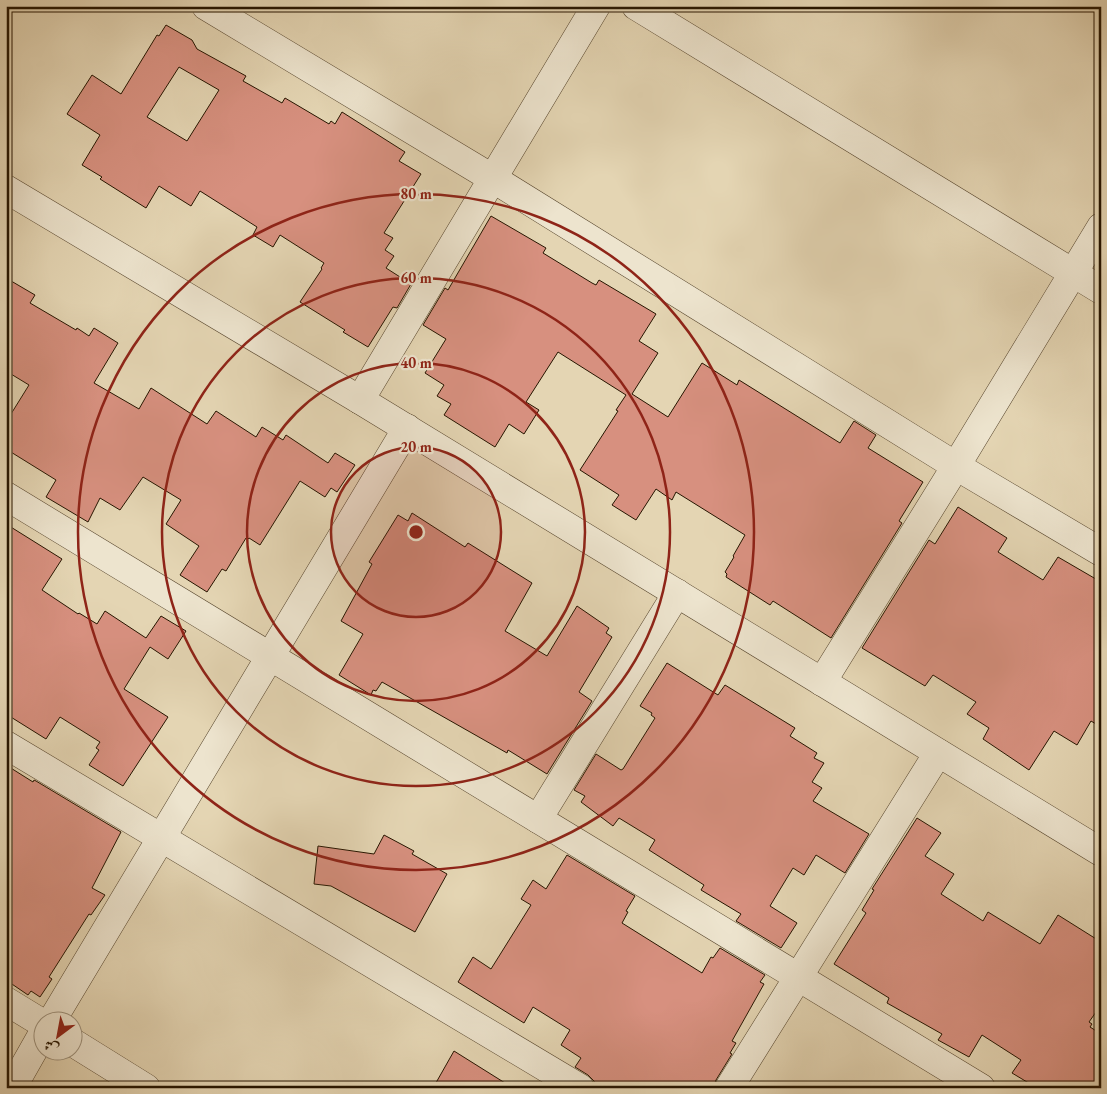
<svg xmlns="http://www.w3.org/2000/svg" width="1107" height="1094" font-family="'EB Garamond',Amiri,serif">
	<style>
		.building { fill: #d7907f; stroke: #261500; fill-rule: evenodd }
		.lines { fill: none; stroke-linecap: round; stroke-linejoin: round }
		.minor-casing { stroke: #56452d; stroke-width: 29 }
		.tertiary-casing { stroke: #56452d; stroke-width: 29 }
		.minor { stroke: #ede4ce; stroke-width: 28 }
		.tertiary { stroke: #ede4ce; stroke-width: 28 }
		.ring { fill: none; stroke: #8f2418; stroke-width: 2.5 }
		.centre { fill: #8f2418; stroke: #ede4ce; stroke-width: 2.5 }
		.ring-label { font-size: 15px; text-anchor: middle; font-weight: bold; fill: #8f2418; stroke: #ede4ce; stroke-width: 4.5; stroke-linejoin: round; paint-order: stroke }
	</style>
	<rect width="100%" height="100%" fill="#e4d5b3"/>
	<filter id="stains"><feTurbulence type="fractalNoise" baseFrequency=".004" numOctaves="4"/><feColorMatrix values="0 0 0 0 .2 0 0 0 0 .09 0 0 0 0 .02 0 0 0 .5 -.17"/></filter>
	<radialGradient id="worn" r=".72"><stop offset=".6" stop-color="#630" stop-opacity="0"/><stop offset="1" stop-color="#630" stop-opacity=".3"/></radialGradient>
	<g class="building">
		<path d="M166,25L192,40L197,49L246,76L243,81L282,103L285,98L329,124L331,121L335,124L342,112L405,152L399,161L421,174L384,233L393,238L385,250L394,256L386,268L411,284L397,308L393,307L368,347L343,332L345,330L300,302L322,269L321,268L324,263L280,235L273,247L253,235L257,227L200,191L191,206L159,186L146,208L100,179L102,177L82,165L100,135L67,114L92,75L121,94L157,35L159,36ZM179,67L219,90L187,141L147,117Z"/>
		<polygon points="491,216 546,248 543,253 592,283 596,285 599,280 656,314 639,341 658,353 632,394 668,417 702,363 737,385 739,380 840,443 854,421 876,435 868,448 923,482 899,521 902,523 831,638 773,601 770,605 726,577 727,574 725,572 734,557 733,556 745,535 676,492 672,500 656,489 636,520 612,505 619,495 580,470 618,411 616,410 626,395 558,352 526,402 539,410 524,434 509,424 495,447 444,415 451,404 437,396 444,385 425,373 446,339 423,325 445,288 448,290"/>
		<polygon points="6,278 35,295 30,303 76,330 77,328 89,336 94,328 118,343 94,383 139,409 151,388 207,424 216,411 256,437 262,427 283,440 286,435 328,463 335,453 355,465 337,492 331,488 325,497 300,481 260,545 249,538 248,539 246,538 226,571 222,569 207,592 180,575 199,546 166,524 181,500 143,477 120,510 100,498 88,522 46,497 56,480 6,449 6,422 29,385 6,371"/>
		<polygon points="958,507 1007,538 998,552 1043,580 1058,557 1101,582 1101,727 1091,721 1077,745 1054,731 1029,770 983,739 989,728 967,714 976,702 933,675 925,686 862,648 929,540 935,544"/>
		<polygon points="412,513 465,547 468,543 532,583 505,631 547,656 577,606 609,628 606,633 612,637 579,692 592,701 547,774 508,750 507,753 382,682 376,691 373,690 371,695 339,675 363,634 341,621 372,564 369,562 398,515 408,521"/>
		<polygon points="6,524 62,559 42,590 78,614 79,613 97,624 105,611 146,638 161,616 186,631 168,659 150,647 124,689 168,717 123,786 89,765 99,750 96,748 100,742 60,717 46,739 6,714"/>
		<polygon points="667,663 718,695 725,685 795,728 790,736 817,753 814,758 824,763 812,782 822,788 813,801 869,834 845,873 816,855 804,875 793,868 770,906 797,923 781,948 736,921 741,914 701,890 704,885 649,850 655,840 619,818 613,826 581,802 585,796 574,790 596,754 621,770 623,769 655,718 651,715 652,713 640,706"/>
		<polygon points="6,765 33,782 34,780 36,781 121,832 92,888 105,895 91,915 89,914 49,977 52,979 40,997 31,991 28,995 6,980"/>
		<polygon points="917,818 941,833 925,856 954,874 941,894 983,921 988,912 1040,944 1058,915 1101,942 1101,1005 1089,1022 1092,1024 1090,1027 1101,1034 1101,1088 1037,1088 1012,1073 1021,1060 982,1035 969,1057 938,1040 942,1034 887,1003 889,998 834,964 866,913 862,910 874,890 872,889"/>
		<polygon points="384,835 414,851 412,854 447,874 415,932 331,886 314,884 318,846 374,854"/>
		<polygon points="567,855 635,896 626,911 628,912 622,923 702,973 711,957 713,958 720,948 765,975 760,982 764,984 732,1041 736,1043 730,1053 732,1054 716,1080 713,1088 596,1088 594,1081 588,1075 575,1067 581,1058 561,1045 570,1030 533,1007 524,1023 458,982 473,957 491,969 531,905 521,899 533,880 546,889"/>
		<polygon points="454,1051 513,1088 433,1088"/>
	</g>
	<g class="lines">
		<g class="minor-casing">
			<g id="minor">
				<polyline points="206,6 492,178 956,466 1101,552"/>
				<polyline points="636,6 1101,290"/>
				<polyline points="360,400 596,6"/>
				<polyline points="6,496 981,1088"/>
				<polyline points="822,682 956,466 1101,227"/>
				<polyline points="6,745 580,1088"/>
				<polyline points="538,819 677,593"/>
				<polyline points="6,1001 42,1023"/>
				<polyline points="51,1022 407,428"/>
				<polyline points="72,1042 146,1088"/>
				<polyline points="12,1088 42,1035"/>
				<polyline points="729,1088 938,753"/>
			</g>
		</g>
		<g class="tertiary-casing">
			<polyline id="tertiary" points="6,189 360,400 1101,852"/>
		</g>
		<use href="#minor" class="minor"/>
		<use href="#tertiary" class="tertiary"/>
	</g>
	<circle cx="416" cy="532" r="85" fill="#8f2418" fill-opacity=".12"/>
	<g class="ring">
		<circle cx="416" cy="532" r="85"/>
		<circle cx="416" cy="532" r="169"/>
		<circle cx="416" cy="532" r="254"/>
		<circle cx="416" cy="532" r="338"/>
	</g>
	<circle cx="416" cy="532" r="8" class="centre"/>
	<g class="ring-label">
		<text x="416" y="199">80 m</text>
		<text x="416" y="283">60 m</text>
		<text x="416" y="368">40 m</text>
		<text x="416" y="452">20 m</text>
	</g>
	<rect width="1107" height="1094" fill="none" stroke="#e4d5b3" stroke-width="25"/>
	<rect x="8" y="8" width="1092" height="1079" fill="none" stroke="#261500" stroke-width="2.5"/>
	<rect x="12" y="12" width="1082" height="1069" fill="none" stroke="#261500"/>
	<g transform="translate(58 1036) rotate(212)"><circle r="24" fill="#ede4ce" stroke="#9d917c"/>
	<path d="M0-4L9 19L0 12L-9 19Z" fill="#8f2418"/>
	<text y="-8" font-size="14" font-weight="bold" text-anchor="middle" fill="#261500">ش</text>
	</g>
	<rect width="100%" height="100%" filter="url(#stains)"/>
	<rect width="100%" height="100%" fill="url(#worn)"/>
</svg>
